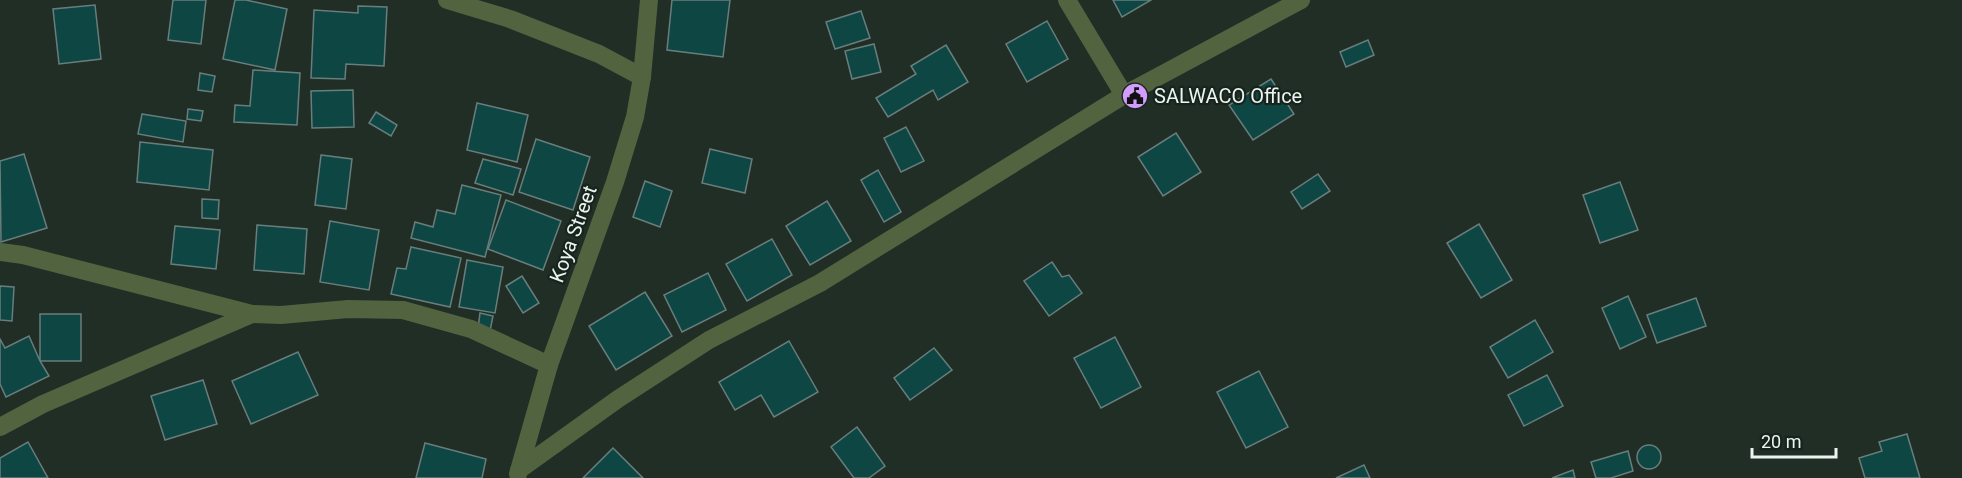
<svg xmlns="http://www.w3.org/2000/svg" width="1962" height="478" font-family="Roboto,sans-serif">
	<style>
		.building { fill: #0e4643; stroke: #697e7c; stroke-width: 1.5 }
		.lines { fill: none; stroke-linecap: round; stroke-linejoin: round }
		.minor { stroke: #52633f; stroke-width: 18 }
		.labels { text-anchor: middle; stroke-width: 4.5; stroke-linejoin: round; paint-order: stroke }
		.poi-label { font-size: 20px; fill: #ebf4ee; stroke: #17241d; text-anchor: start }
		.street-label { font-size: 20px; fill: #ebf4ee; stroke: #17241d }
	</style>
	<rect width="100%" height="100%" fill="#202e26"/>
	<g class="building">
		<polygon points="173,0 206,0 201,44 168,40"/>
		<polygon points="235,0 246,0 287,9 275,70 223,59"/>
		<polygon points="672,0 730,0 723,57 667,50"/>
		<polygon points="1113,0 1151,0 1122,17"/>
		<polygon points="95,5 101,59 59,64 53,9"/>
		<polygon points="358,6 387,7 384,66 346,64 345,79 311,78 314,10 358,13"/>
		<polygon points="861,11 870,38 835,49 826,22"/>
		<polygon points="1047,21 1068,59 1027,82 1006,44"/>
		<polygon points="1368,40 1374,55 1346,67 1340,52"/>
		<polygon points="874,44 881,72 852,79 845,51"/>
		<polygon points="946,45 968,82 938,100 933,90 888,117 876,98 916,74 911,66"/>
		<polygon points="253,70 300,73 297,125 234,122 235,105 250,106"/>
		<polygon points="200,73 215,76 212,92 198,90"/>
		<polygon points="1271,79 1294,114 1253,140 1229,105"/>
		<polygon points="353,90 354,127 312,128 311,91"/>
		<polygon points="477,103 528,115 517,162 467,150"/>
		<polygon points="188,109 203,111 201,121 187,119"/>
		<polygon points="376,112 397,125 391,136 369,123"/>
		<polygon points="142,114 186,121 183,142 138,134"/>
		<polygon points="906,127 924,161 901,172 884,138"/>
		<polygon points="1176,133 1201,172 1163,196 1138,157"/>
		<polygon points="536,139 590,157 573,210 519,192"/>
		<polygon points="140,142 213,150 209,190 137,182"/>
		<polygon points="710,149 752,159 745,193 702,183"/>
		<polygon points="24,154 47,228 1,242 0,161"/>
		<polygon points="321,155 352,159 346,209 315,205"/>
		<polygon points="483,159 521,169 513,195 475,183"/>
		<polygon points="878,170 901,212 884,222 861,180"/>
		<polygon points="1318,174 1330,191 1302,209 1291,192"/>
		<polygon points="645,181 672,191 660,227 633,217"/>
		<polygon points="1620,182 1638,230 1600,243 1583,195"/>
		<polygon points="462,185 501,195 485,257 411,238 415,222 433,227 437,210 455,214"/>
		<polygon points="202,199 219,200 218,219 202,218"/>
		<polygon points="506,200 561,221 543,270 488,249"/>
		<polygon points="827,201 851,241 810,265 786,226"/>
		<polygon points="330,221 379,230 369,290 320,282"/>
		<polygon points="1479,224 1512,280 1481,298 1447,243"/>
		<polygon points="257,225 307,229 304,274 254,270"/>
		<polygon points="175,226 220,230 216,269 171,264"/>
		<polygon points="772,239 792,275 747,301 726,264"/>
		<polygon points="411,247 461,258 450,307 391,294 397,268 406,269"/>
		<polygon points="467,260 503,267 495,313 459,307"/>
		<polygon points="1052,262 1062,277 1069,275 1082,293 1049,316 1024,281"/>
		<polygon points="708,273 726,310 682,332 664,295"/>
		<polygon points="522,276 539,303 523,313 506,286"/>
		<polygon points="0,286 14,287 12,321 0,320"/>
		<polygon points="645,292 672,336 616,370 589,326"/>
		<polygon points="1628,296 1646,337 1620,349 1602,308"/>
		<polygon points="1696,298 1706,326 1657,343 1647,315"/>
		<polygon points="480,313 493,316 490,331 478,329"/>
		<rect x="40" y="314" width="41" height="47"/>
		<polygon points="1535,320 1553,352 1508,378 1490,347"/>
		<polygon points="29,336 40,361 49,376 6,397 0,384 0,339 5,348"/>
		<polygon points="1115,337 1141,387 1101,408 1074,358"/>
		<polygon points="789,341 818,392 774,417 761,395 735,410 719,382"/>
		<polygon points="934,348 952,370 910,400 894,378"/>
		<polygon points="298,352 318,395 251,424 232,381"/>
		<polygon points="1259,371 1288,427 1246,448 1217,392"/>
		<polygon points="1547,375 1563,406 1524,426 1508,395"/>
		<polygon points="203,380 217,424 165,440 151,396"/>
		<polygon points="857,427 885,466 869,478 854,478 831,447"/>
		<polygon points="1907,434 1920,478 1865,478 1859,458 1882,451 1879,442"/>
		<polygon points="28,442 48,478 0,478 0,458"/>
		<polygon points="425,443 486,459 482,478 416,478"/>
		<circle cx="1649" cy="457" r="12"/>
		<polygon points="613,448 643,478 583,478"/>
		<polygon points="1628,451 1633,471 1611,478 1596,478 1591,462"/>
		<polygon points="1364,465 1370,478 1336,478"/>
		<polygon points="1573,470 1575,478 1552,478"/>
	</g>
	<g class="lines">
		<g class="minor">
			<polyline points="447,0 510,19 599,54 642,77"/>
			<polyline points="1067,0 1124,95"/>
			<polyline points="0,252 23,255 252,314 281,315 348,309 403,310 471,329 549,365"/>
			<polyline points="0,427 43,404 252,314"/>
			<polyline points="519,470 618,399 709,340 820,283 1124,95 1301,0"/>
			<polyline points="518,474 549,365 615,182 635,117 642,77 649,0"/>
		</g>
	</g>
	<defs>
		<g id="civic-disc" transform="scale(1.35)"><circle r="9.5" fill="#d29dfd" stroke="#17241d"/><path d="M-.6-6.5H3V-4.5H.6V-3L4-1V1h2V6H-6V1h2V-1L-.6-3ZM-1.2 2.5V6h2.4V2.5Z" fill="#111"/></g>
	</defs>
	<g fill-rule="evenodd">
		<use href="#civic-disc" x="1135" y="96"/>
	</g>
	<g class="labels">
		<g class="poi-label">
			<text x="1154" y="103">SALWACO Office</text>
		</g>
		<g class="street-label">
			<text transform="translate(573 234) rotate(-70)" y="7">Koya Street</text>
		</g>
	</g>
	<path d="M1752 448v9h84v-9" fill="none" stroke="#ebf4ee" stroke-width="3"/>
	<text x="1761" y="448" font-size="18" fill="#ebf4ee" stroke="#17241d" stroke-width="4.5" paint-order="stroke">20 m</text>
</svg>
